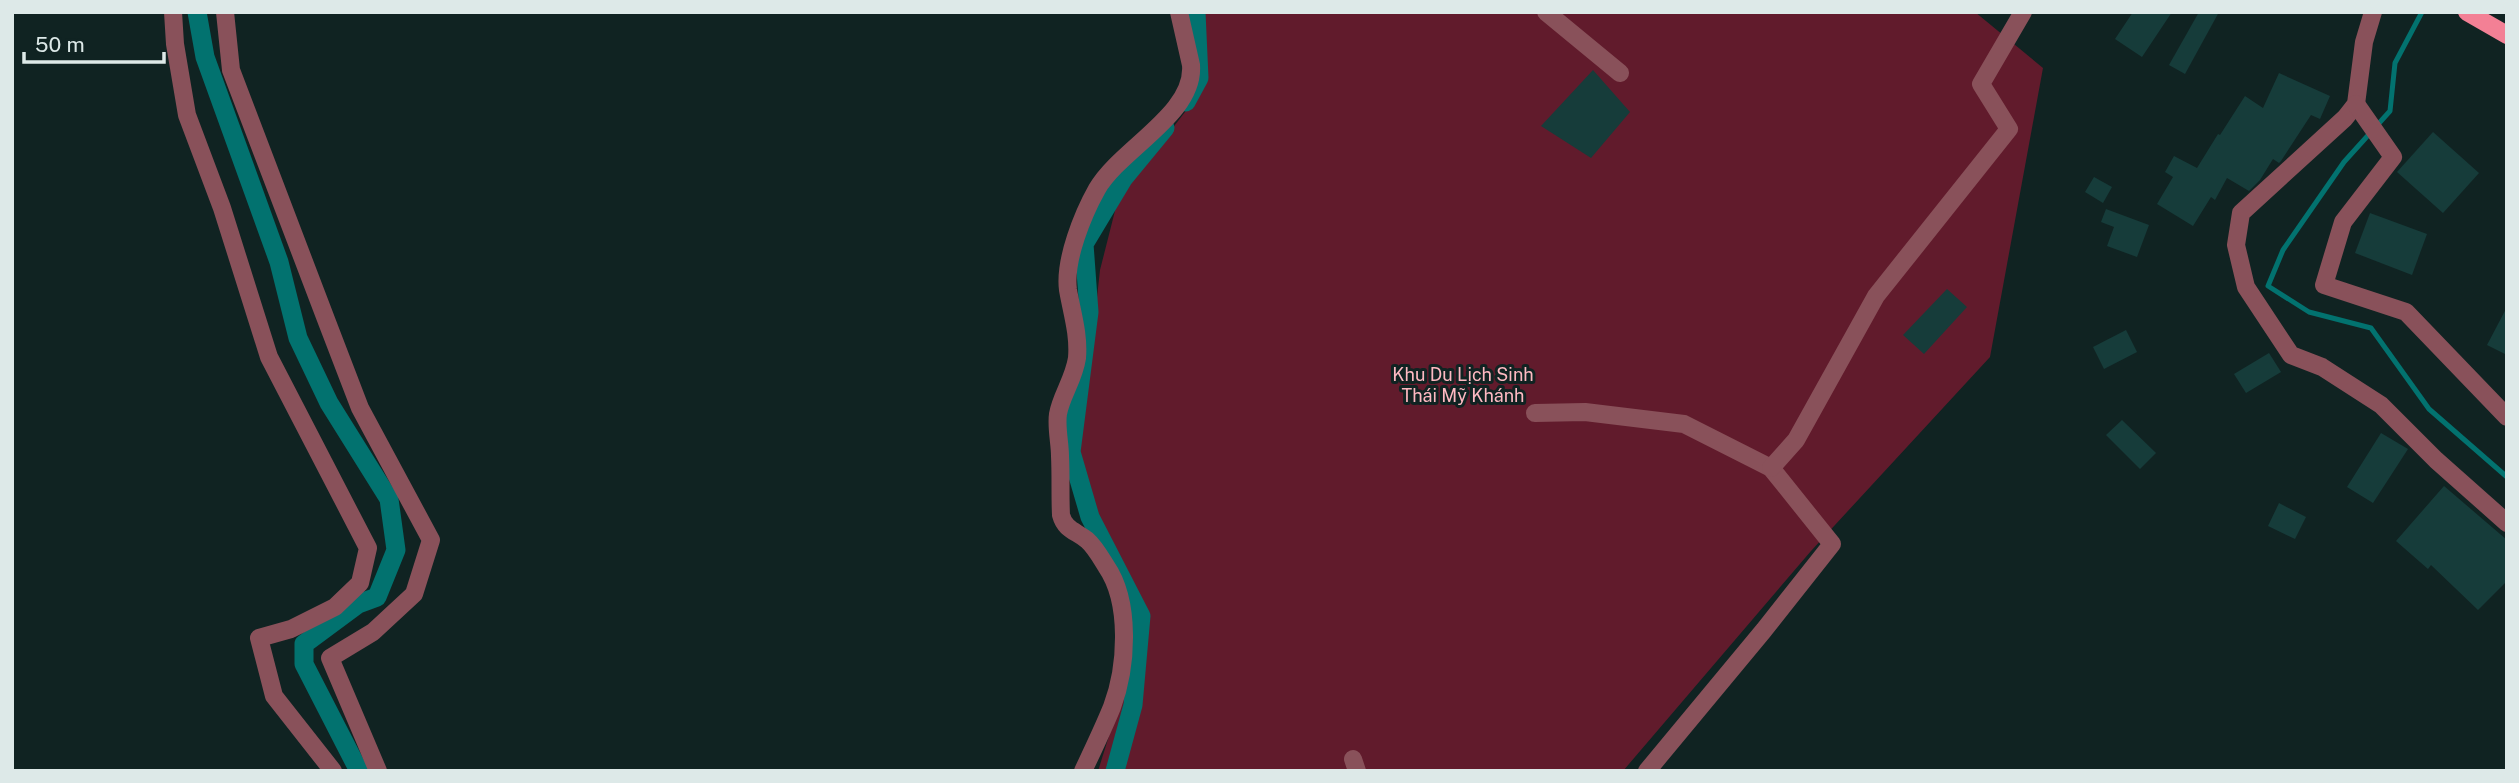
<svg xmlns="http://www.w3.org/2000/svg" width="2519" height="783" font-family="'Public Sans',sans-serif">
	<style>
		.green { fill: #611b2c }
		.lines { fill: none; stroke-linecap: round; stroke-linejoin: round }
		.stream { stroke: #02726f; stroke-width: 5 }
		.canal { stroke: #02726f; stroke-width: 19 }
		.building { fill: #163c3a }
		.minor { stroke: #89515a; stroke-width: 18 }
		.major { stroke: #f38095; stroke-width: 18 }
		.labels { text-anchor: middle; stroke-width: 6; stroke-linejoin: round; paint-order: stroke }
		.park-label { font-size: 18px; fill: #feb9c2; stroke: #102322 }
	</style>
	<rect width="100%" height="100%" fill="#102322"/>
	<polygon class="green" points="1198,12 1975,12 2043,68 1990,357 1811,551 1623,771 1098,771 1147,615 1077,479 1100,270 1118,199 1205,86"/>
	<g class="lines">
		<polyline class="stream" points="2422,12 2395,63 2390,111 2344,162 2283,250 2268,286 2309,312 2371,328 2429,409 2507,477"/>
		<g class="canal">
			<polyline points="197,12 205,57 279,262 298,338 329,403 389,499 396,550 377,597 358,604 304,644 304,664 359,771"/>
			<polyline points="1186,102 1199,78 1196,12"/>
			<polyline points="1115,771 1133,705 1141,616 1090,517 1071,452 1089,312 1084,244 1123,179 1165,128"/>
		</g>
	</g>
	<g class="building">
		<polygon points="2133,12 2172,12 2142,57 2115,39"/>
		<polygon points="2199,12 2219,12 2185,74 2169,65"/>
		<polygon points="1593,70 1630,112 1591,158 1541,126"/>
		<polygon points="2279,73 2330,96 2320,119 2311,115 2281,161 2279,163 2273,159 2260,180 2249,191 2227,178 2215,200 2211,197 2193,226 2157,204 2173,177 2165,172 2174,156 2197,168 2218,134 2220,135 2245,96 2263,108"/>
		<polygon points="2433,132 2479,173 2443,213 2397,172"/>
		<polygon points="2094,177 2112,187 2103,203 2085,192"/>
		<polygon points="2106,209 2149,225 2137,257 2107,246 2114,227 2101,222"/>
		<polygon points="2370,213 2427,234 2412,275 2355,253"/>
		<polygon points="1947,289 1967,307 1924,354 1903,335"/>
		<polygon points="2507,307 2507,355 2487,345"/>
		<polygon points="2126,330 2137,352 2104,369 2093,347"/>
		<polygon points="2269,353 2281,372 2246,393 2234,374"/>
		<polygon points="2122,420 2156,453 2140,469 2106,435"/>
		<polygon points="2381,433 2408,449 2373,503 2347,487"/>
		<polygon points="2444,486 2507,540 2507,581 2478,610 2431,565 2428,569 2396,541"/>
		<polygon points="2279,503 2306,517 2295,539 2268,526"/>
	</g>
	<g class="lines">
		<g class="minor">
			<polyline points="173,12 175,44 187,115 222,208 269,357 368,548 360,583 335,607 291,629 259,638 274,696 333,771"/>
			<polyline points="225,12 231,70 327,322 360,408 431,540 414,594 373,632 330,658 378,771"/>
			<polyline points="1546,12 1620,73"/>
			<polyline points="2373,12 2364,42 2356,104 2345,118 2241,213 2236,245 2246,287 2291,355 2322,367 2381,405 2436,460 2507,523"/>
			<polyline points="2356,104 2393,157 2343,222 2324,285 2406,312 2507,417"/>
			<polyline points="1535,413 1585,412 1684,424 1771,468 1832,544 1764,630 1647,771"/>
			<polyline points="1771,468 1796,440 1876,296 2009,129 1981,84 2023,12"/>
			<polyline points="1353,759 1357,771"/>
			<path d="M1083,771C1093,750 1103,729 1112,707C1127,667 1131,602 1106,566C1101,558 1095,547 1087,540C1076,531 1065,530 1061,515C1060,496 1061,476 1060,456C1060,443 1056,427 1058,414C1061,396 1074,379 1077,358C1079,334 1072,313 1068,290C1064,260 1083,214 1097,189C1121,148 1195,114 1191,65L1179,12"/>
		</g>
		<polyline class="major" points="2467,12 2507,35"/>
	</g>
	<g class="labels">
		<g class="park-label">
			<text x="1463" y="381">Khu Du Lịch Sinh<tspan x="1463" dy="21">Thái Mỹ Khánh</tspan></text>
		</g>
	</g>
	<rect width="2519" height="783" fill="none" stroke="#dde9e8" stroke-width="28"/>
	<path d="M24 52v10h140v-10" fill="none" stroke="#dde9e8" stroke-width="3.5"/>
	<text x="35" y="52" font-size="21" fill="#dde9e8" stroke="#102322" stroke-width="5" paint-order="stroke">50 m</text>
</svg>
